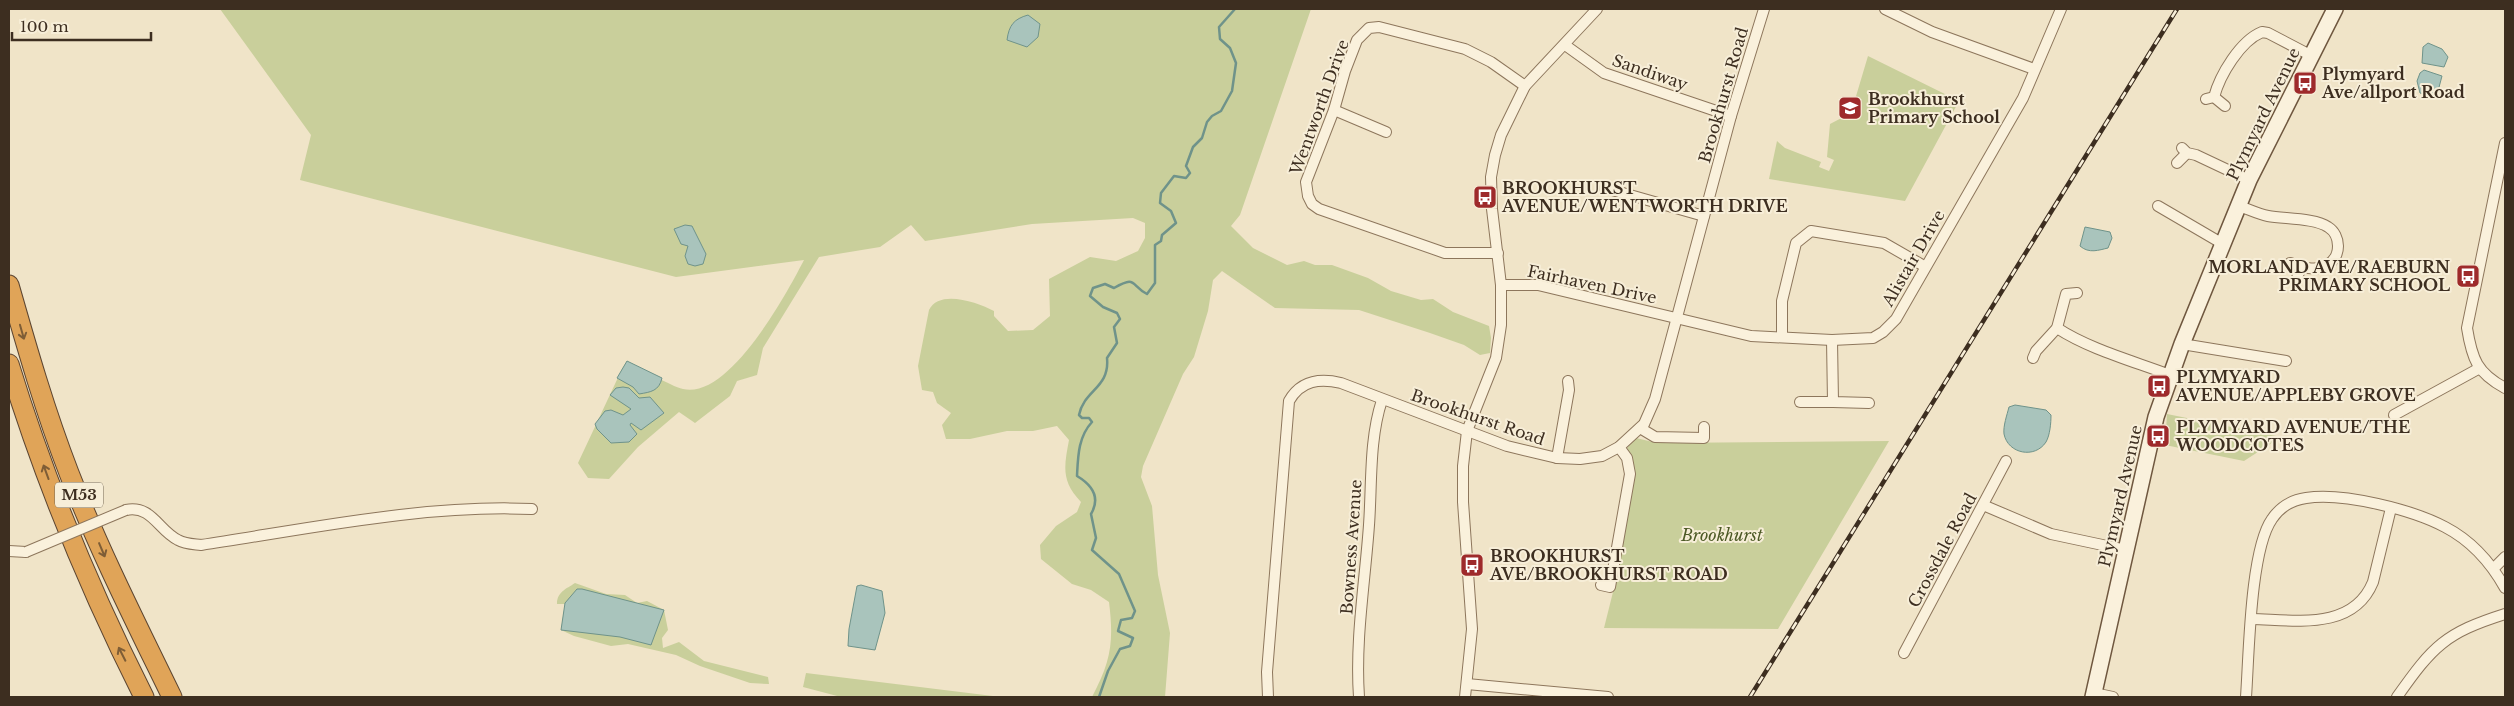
<svg xmlns="http://www.w3.org/2000/svg" width="2514" height="706" font-family="'Libre Baskerville',serif">
	<style>
		.green { fill: #c9cf9b }
		.water { fill: #a9c4bc; stroke: #6f938a }
		.lines { fill: none; stroke-linecap: round; stroke-linejoin: round }
		.stream { stroke: #6f938a; stroke-width: 2.5 }
		.street-casing { stroke: #8d765c; stroke-width: 12 }
		.secondary-casing { stroke: #6f573f; stroke-width: 18 }
		.highway-casing { stroke: #5b4430; stroke-width: 21 }
		.street { stroke: #faf1dc; stroke-width: 10 }
		.secondary { stroke: #faf1dc; stroke-width: 15 }
		.highway { stroke: #e0a458; stroke-width: 19 }
		.rail-casing { stroke: #3d2e20; stroke-width: 4.5 }
		.rail { stroke: #f7eed8; stroke-width: 2.5; stroke-dasharray: 8; stroke-linecap: butt }
		.street-bridge-casing { stroke: #8d765c; stroke-width: 12; stroke-linecap: butt }
		.street-bridge { stroke: #faf1dc; stroke-width: 10 }
		.oneway { stroke: #7e5d36 }
		.labels { text-anchor: middle; stroke-width: 4; stroke-linejoin: round; paint-order: stroke }
		.shield { fill: #f7eed8; stroke: #756857; stroke-width: 1 }
		.shield-label { font-size: 15px; font-weight: bold; fill: #3d2e20 }
		.street-label { font-size: 16px; fill: #3d2e20; stroke: #f7eed8 }
		.poi-label { font-size: 16px; font-weight: bold; fill: #3d2e20; stroke: #f7eed8; text-anchor: start }
		.park-label { font-size: 16px; font-style: italic; fill: #4d5a26; stroke: #f7eed8 }
	</style>
	<rect width="100%" height="100%" fill="#f0e4c8"/>
	<g class="green">
		<path d="M220,9H1311L1240,215L1231,226L1253,248L1287,265L1304,261L1315,265H1332L1368,278L1391,291L1421,300L1433,299L1453,312L1489,326L1491,338L1490,353L1480,355L1464,345L1430,333L1359,310L1275,308L1222,271L1213,280L1208,311L1194,357L1183,374L1143,466L1141,477L1152,506L1158,575L1170,633L1165,697H1092C1111,661 1114,642 1109,602L1091,590L1072,584L1041,559L1040,545L1056,526L1077,512L1081,502C1061,481 1064,467 1069,440L1057,426L1033,431H1007L970,439H946L942,425L951,413L937,403L933,392L922,390L918,366L929,310C939,289 977,302 994,311V316L1008,331L1033,330L1050,316L1049,279L1090,257L1116,261L1138,251L1145,238V223L1133,218L1032,224L925,241L911,225L880,247L819,257L763,348L757,375L737,381L730,396L695,423L679,412L638,447L609,479L588,478L578,463L622,369L627,361C641,368 670,386 683,389C729,400 787,293 804,260L676,277L300,180L311,135Z"/>
		<polygon points="1868,56 1959,101 1905,201 1769,179 1777,141 1785,148 1821,162 1819,167 1829,171 1834,160 1827,157 1830,124 1851,113"/>
		<polygon points="2167,414 2281,437 2244,461 2165,445"/>
		<polygon points="1636,438 1657,443 1889,441 1778,629 1604,628 1614,588 1632,461 1627,448"/>
		<path d="M575,583L606,594L625,595L637,603L647,601L664,610L668,630L662,638L663,648L679,642L704,661L768,677L769,684L750,683L700,666L676,655L628,644L611,646L574,636L561,630L565,604H557C557,592 566,589 575,583Z"/>
		<polygon points="806,673 1001,697 841,697 803,687"/>
	</g>
	<g class="water">
		<path d="M1028,15L1040,24L1038,37L1027,47L1007,40C1009,25 1014,19 1028,15Z"/>
		<polygon points="2428,43 2442,49 2448,57 2444,67 2422,63 2423,47"/>
		<polygon points="2424,70 2442,76 2438,91 2432,97 2420,93 2417,81 2420,73"/>
		<polygon points="685,225 692,226 706,254 703,264 695,266 688,264 685,256 688,246 681,244 674,229"/>
		<path d="M2085,227L2110,232L2112,238L2108,248C2099,250 2089,254 2080,246Z"/>
		<path d="M627,361L662,378C659,391 651,392 639,394L633,387L617,378Z"/>
		<polygon points="623,387 629,388 639,398 650,397 664,413 641,430 631,423 630,425 637,434 629,442 611,443 597,429 595,424 605,411 611,410 623,415 631,409 610,395 616,388"/>
		<path d="M2015,405L2046,410L2051,415C2051,423 2050,435 2046,442C2035,459 2008,454 2004,434C2003,426 2007,415 2009,407Z"/>
		<polygon points="861,585 882,591 885,613 875,650 848,646 849,629 857,586"/>
		<polygon points="577,589 582,589 664,610 651,645 620,637 561,630 565,603"/>
	</g>
	<g class="lines">
		<path class="stream" d="M1099,697L1108,671L1120,649L1130,646L1133,638L1118,631L1121,620L1132,618L1135,611L1119,574L1092,550L1096,538L1091,514C1101,497 1092,485 1077,476C1078,457 1078,437 1092,422L1089,418H1082L1079,415C1084,390 1110,388 1107,358L1117,343L1114,327L1120,319L1117,313L1103,307L1090,296L1093,288L1105,284L1114,288C1137,275 1130,285 1147,294L1155,283V245L1161,241L1162,235L1176,223L1171,211L1160,203L1161,193L1174,176L1186,178L1190,173L1186,166L1193,147L1202,138L1207,122L1212,116L1221,111L1232,91L1236,63L1230,48L1220,39L1219,27L1235,9"/>
		<g class="street-casing">
			<g id="street">
				<polyline points="1885,9 1932,32 2034,69"/>
				<polyline points="1565,45 1604,73 1731,116"/>
				<polyline points="2214,97 2225,106"/>
				<path d="M2206,99L2214,97C2220,75 2240,41 2262,32L2268,33L2312,56"/>
				<polyline points="1334,110 1386,132"/>
				<path d="M2505,143L2467,328C2472,359 2477,373 2505,388"/>
				<polyline points="2182,148 2187,153 2196,155 2249,180"/>
				<polyline points="2177,163 2187,153"/>
				<polyline points="1605,188 1704,216"/>
				<polyline points="2158,206 2223,244"/>
				<path d="M2239,206C2248,209 2258,214 2268,216C2284,219 2315,218 2328,227C2341,235 2342,257 2327,265C2316,272 2301,267 2290,263"/>
				<polyline points="1498,253 1445,253 1319,209 1312,204 1308,196 1306,182 1334,110 1345,71 1357,40 1369,28 1379,27 1465,49 1491,62 1525,86"/>
				<polyline points="2297,278 2301,267"/>
				<polyline points="1501,285 1538,285 1751,336 1832,340 1873,338 1883,332 1896,319 2023,98 2061,9"/>
				<path d="M2057,328C2089,349 2133,361 2170,375"/>
				<polyline points="1782,336 1782,301 1796,243 1811,231 1884,243 1924,266"/>
				<polyline points="1832,340 1833,402 1869,403"/>
				<polyline points="2182,344 2286,361"/>
				<polyline points="2033,358 2036,351 2057,328 2066,294 2077,293"/>
				<polyline points="1800,402 1833,402"/>
				<polyline points="2394,415 2478,369"/>
				<polyline points="1640,428 1655,437 1704,438 1704,427"/>
				<polyline points="1557,458 1569,390 1568,381"/>
				<polyline points="1983,505 2051,534 2126,550"/>
				<path d="M126,510C152,505 158,530 178,540C185,544 193,544 201,545C307,529 426,504 532,509"/>
				<polyline points="9,551 26,552"/>
				<polyline points="2494,568 2505,557"/>
				<polyline points="1601,585 1610,587 1630,474 1627,458 1619,447"/>
				<path d="M2252,619C2295,620 2353,631 2373,582L2391,508"/>
				<polyline points="1904,653 2006,461"/>
				<polyline points="1467,684 1608,697"/>
				<polyline points="2094,693 2113,697"/>
				<path d="M1268,697L1267,672L1289,401C1301,380 1320,378 1341,383L1507,446L1557,458L1580,459L1602,456L1619,447L1644,424L1655,399L1731,116L1764,9"/>
				<path d="M1359,697C1355,640 1365,582 1369,525C1372,483 1369,440 1382,400"/>
				<polyline points="1465,697 1472,629 1463,502 1463,466 1467,431 1496,358 1501,325 1501,285 1492,209 1491,177 1495,155 1501,135 1525,86 1597,9"/>
				<path d="M2246,697C2249,656 2250,550 2272,519C2280,507 2292,500 2306,498C2343,492 2413,510 2445,527C2472,541 2491,563 2505,588"/>
				<path d="M2397,697C2433,646 2445,633 2505,614"/>
			</g>
		</g>
		<g class="secondary-casing">
			<polyline id="secondary" points="2093,697 2156,417 2182,344 2249,180 2335,9"/>
		</g>
		<g class="highway-casing">
			<g id="highway">
				<path d="M9,285C27,348 45,411 69,473C99,550 136,623 172,697"/>
				<path d="M9,364C44,479 90,590 144,697"/>
			</g>
		</g>
		<use href="#street" class="street"/>
		<use href="#secondary" class="secondary"/>
		<use href="#highway" class="highway"/>
		<g class="rail-casing">
			<polyline id="rail" points="1750,697 2177,9"/>
		</g>
		<use href="#rail" class="rail"/>
		<g class="street-bridge-casing">
			<polyline id="street-bridge" points="26,552 126,510"/>
		</g>
		<use href="#street-bridge" class="street-bridge"/>
	</g>
	<defs><path id="oneway-shaft" d="M-6 0H5M1.5-3L5.5 0L1.5 3" fill="none" stroke-width="1.6" stroke-linecap="round" stroke-linejoin="round" transform="scale(1.25)"/></defs>
	<g class="oneway">
		<use href="#oneway-shaft" transform="translate(22 332) rotate(74)"/>
		<use href="#oneway-shaft" transform="translate(46 472) rotate(-110)"/>
		<use href="#oneway-shaft" transform="translate(102 550) rotate(67)"/>
		<use href="#oneway-shaft" transform="translate(122 654) rotate(-117)"/>
	</g>
	<defs>
		<g id="bus-square" transform="scale(1.25)"><rect x="-9" y="-9" width="18" height="18" rx="4" fill="#9e2a2b" stroke="#f7eed8"/><path d="M-5-6H5V4H4V6H2V4H-2V6H-4V4H-5ZM-3.5-4V0h7V-4ZM-3.5 1.2v1.5H-2V1.2ZM2 1.2v1.5H3.5V1.2Z" fill="#fff"/></g>
		<g id="school-square" transform="scale(1.25)"><rect x="-9" y="-9" width="18" height="18" rx="4" fill="#9e2a2b" stroke="#f7eed8"/><path d="M0-5L7-2L0 1L-7-2ZM-4 1L0 2.5L4 1V4Q0 6-4 4Z" fill="#fff"/></g>
	</defs>
	<g fill-rule="evenodd">
		<use href="#bus-square" x="2305" y="83"/>
		<use href="#school-square" x="1850" y="108"/>
		<use href="#bus-square" x="1485" y="197"/>
		<use href="#bus-square" x="2468" y="276"/>
		<use href="#bus-square" x="2159" y="386"/>
		<use href="#bus-square" x="2158" y="436"/>
		<use href="#bus-square" x="1472" y="565"/>
	</g>
	<g class="labels">
		<rect class="shield" x="55" y="482.5" width="48" height="25" rx="4"/>
		<g class="shield-label">
			<text x="79" y="500">M53</text>
		</g>
		<g class="street-label">
			<text transform="translate(1650 72) rotate(19)" y="6">Sandiway</text>
			<text transform="translate(1723 95) rotate(-74)" y="6">Brookhurst Road</text>
			<text transform="translate(1319 107) rotate(-70)" y="6">Wentworth Drive</text>
			<text transform="translate(2263 114) rotate(-64)" y="6">Plymyard Avenue</text>
			<text transform="translate(1913 258) rotate(-60)" y="6">Alistair Drive</text>
			<text transform="translate(1592 284) rotate(12)" y="6">Fairhaven Drive</text>
			<text transform="translate(1478 417) rotate(19)" y="6">Brookhurst Road</text>
			<text transform="translate(2120 496) rotate(-77)" y="6">Plymyard Avenue</text>
			<text transform="translate(1351 547) rotate(-86)" y="6">Bowness Avenue</text>
			<text transform="translate(1942 550) rotate(-62)" y="6">Crossdale Road</text>
		</g>
		<g class="poi-label">
			<text x="2322" y="80">Plymyard<tspan x="2322" dy="18">Ave/allport Road</tspan></text>
			<text x="1868" y="105">Brookhurst<tspan x="1868" dy="18">Primary School</tspan></text>
			<text x="1502" y="194">BROOKHURST<tspan x="1502" dy="18">AVENUE/WENTWORTH DRIVE</tspan></text>
			<text x="2450" y="273" text-anchor="end">MORLAND AVE/RAEBURN<tspan x="2450" dy="18">PRIMARY SCHOOL</tspan></text>
			<text x="2176" y="383">PLYMYARD<tspan x="2176" dy="18">AVENUE/APPLEBY GROVE</tspan></text>
			<text x="2176" y="433">PLYMYARD AVENUE/THE<tspan x="2176" dy="18">WOODCOTES</tspan></text>
			<text x="1490" y="562">BROOKHURST<tspan x="1490" dy="18">AVE/BROOKHURST ROAD</tspan></text>
		</g>
		<g class="park-label">
			<text x="1722" y="541">Brookhurst</text>
		</g>
	</g>
	<rect width="2514" height="706" fill="none" stroke="#3d2e20" stroke-width="20"/>
	<path d="M12 32v8h139v-8" fill="none" stroke="#3d2e20" stroke-width="2.5"/>
	<text x="20" y="32" font-size="15" fill="#3d2e20" stroke="#f7eed8" stroke-width="4" paint-order="stroke">100 m</text>
</svg>
